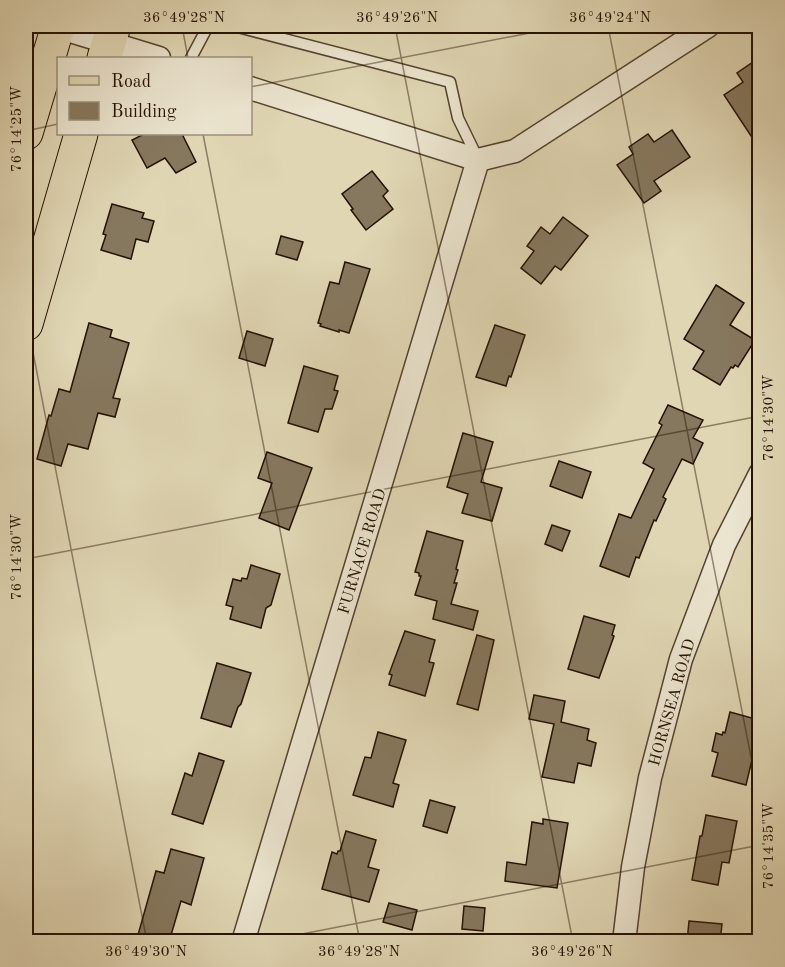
<svg xmlns="http://www.w3.org/2000/svg" width="785" height="967" font-family="'Old Standard TT',serif">
	<style>
		.building { fill: #86785e; stroke: #251201; stroke-width: 1.5 }
		.lines { fill: none; stroke-linecap: round; stroke-linejoin: round }
		.service-casing { stroke: #54432e; stroke-width: 13 }
		.minor-casing { stroke: #54432e; stroke-width: 25 }
		.primary-casing { stroke: #251201; stroke-width: 35 }
		.service { stroke: #ebe4ce; stroke-width: 10 }
		.minor { stroke: #ebe4ce; stroke-width: 22 }
		.primary { stroke: #e0d6b3; stroke-width: 33 }
		.ticks { fill: none; stroke: #251201; stroke-width: 1.5; stroke-opacity: 0.45 }
		.labels { text-anchor: middle; stroke-width: 4.5; stroke-linejoin: round; paint-order: stroke }
		.street-label { font-size: 16px; fill: #251201; stroke: #ebe4ce }
		.neatline { fill: none; stroke: #251201; stroke-width: 2 }
		.ticks-label { font-size: 15px; text-anchor: middle; fill: #251201 }
	</style>
	<rect width="100%" height="100%" fill="#e0d6b3"/>
	<filter id="stains"><feTurbulence type="fractalNoise" baseFrequency=".00333" numOctaves="4"/><feColorMatrix values="0 0 0 0 .2 0 0 0 0 .09 0 0 0 0 .02 0 0 0 .5 -.17"/></filter>
	<radialGradient id="worn" r=".72"><stop offset=".6" stop-color="#630" stop-opacity="0"/><stop offset="1" stop-color="#630" stop-opacity=".3"/></radialGradient>
	<g class="building">
		<polygon points="759,58 759,148 724,95 743,82 737,73"/>
		<polygon points="672,130 690,157 654,181 661,191 644,203 617,165 633,154 629,147 648,134 654,142"/>
		<polygon points="144,134 182,134 196,162 176,173 165,158 147,168 132,140"/>
		<polygon points="372,171 388,191 383,196 393,209 366,230 351,210 353,209 342,194"/>
		<polygon points="112,204 144,213 142,218 154,221 148,242 136,239 131,259 101,250 106,235 103,234"/>
		<polygon points="563,217 588,236 561,270 555,266 541,284 521,268 534,251 527,246 541,227 550,234"/>
		<polygon points="281,236 303,242 297,260 276,254"/>
		<polygon points="345,262 370,269 349,333 339,330 339,332 320,326 321,324 318,323 329,285 330,282 339,284"/>
		<polygon points="716,285 744,303 730,325 755,340 738,367 735,365 733,368 731,367 720,385 693,369 704,351 684,339"/>
		<polygon points="89,323 112,330 110,337 129,343 113,398 120,399 115,417 98,413 88,449 68,444 61,466 37,459 49,415 51,416 59,389 70,392"/>
		<polygon points="495,325 525,335 511,377 509,376 506,386 476,377"/>
		<polygon points="247,331 273,339 265,366 239,358"/>
		<polygon points="304,366 338,376 334,390 338,391 332,409 325,409 318,432 288,423"/>
		<polygon points="668,405 703,420 693,438 703,443 693,464 682,459 663,497 666,499 656,521 654,520 639,558 636,557 629,577 600,566 619,514 631,518 654,469 643,463 662,425 659,423"/>
		<polygon points="463,433 493,442 481,482 502,488 492,521 462,513 468,494 447,487"/>
		<polygon points="267,452 312,468 289,530 259,518 272,483 258,478"/>
		<polygon points="559,461 591,472 582,498 550,486"/>
		<polygon points="552,525 570,531 562,551 545,544"/>
		<polygon points="427,531 463,541 456,569 458,570 454,583 457,583 451,604 478,611 473,630 433,619 437,601 415,595 421,576 419,576 419,573 415,572"/>
		<polygon points="251,565 280,574 271,605 266,608 261,628 230,619 233,607 226,605 233,579 241,581 242,578 247,579"/>
		<polygon points="584,616 615,625 612,635 614,636 599,678 568,669"/>
		<polygon points="405,631 435,640 429,662 434,663 425,696 389,685 392,675 389,674"/>
		<polygon points="477,635 494,640 478,710 457,704"/>
		<polygon points="217,663 251,673 241,704 238,707 231,727 201,718"/>
		<polygon points="534,695 565,701 561,722 589,729 587,740 596,743 591,766 578,763 574,783 542,777 554,724 529,719"/>
		<polygon points="730,712 759,720 759,730 746,785 712,776 718,753 712,751 716,733 722,735 723,732 725,733"/>
		<polygon points="378,732 406,740 393,783 399,785 393,807 353,795 365,757 371,758"/>
		<polygon points="199,753 224,761 203,824 172,814 185,773 192,776"/>
		<polygon points="430,800 455,807 447,833 423,826"/>
		<polygon points="706,815 737,821 729,863 722,862 718,885 692,880 700,836 702,836"/>
		<polygon points="543,819 568,823 557,888 505,881 507,862 526,865 532,822 543,824"/>
		<polygon points="346,831 376,840 368,867 379,870 369,902 322,889 332,852 337,854 338,851 340,851"/>
		<polygon points="171,849 204,858 191,905 181,901 169,942 136,942 156,871 164,873"/>
		<polygon points="389,903 417,910 412,930 383,922"/>
		<polygon points="464,906 485,908 483,931 462,929"/>
		<polygon points="689,921 722,924 720,942 687,942"/>
	</g>
	<g class="lines">
		<g class="service-casing">
			<g id="service">
				<polyline points="234,26 450,82 458,118 477,157"/>
				<polyline points="191,58 208,26"/>
			</g>
		</g>
		<g class="minor-casing">
			<g id="minor">
				<polyline points="54,26 159,58"/>
				<polyline points="250,88 478,160 515,151 708,26"/>
				<polyline points="243,942 478,160"/>
				<polyline points="624,942 633,867 650,778 681,659 724,545 760,474"/>
			</g>
		</g>
		<g class="primary-casing">
			<g id="primary">
				<polyline points="104,58 114,26"/>
				<polyline points="26,133 58,26"/>
				<polyline points="26,324 81,134"/>
			</g>
		</g>
		<use href="#service" class="service"/>
		<use href="#minor" class="minor"/>
		<use href="#primary" class="primary"/>
	</g>
	<path class="ticks" d="M182,26L188,58M395,26L573,942M608,26L760,803M250,87L566,26M26,131L58,124M203,134L360,942M26,316L147,942M26,559L760,416M261,942L760,845"/>
	<g class="labels">
		<g class="street-label">
			<text transform="translate(361 551) rotate(-73)" y="6">FURNACE ROAD</text>
			<text transform="translate(671 702) rotate(-74)" y="6">HORNSEA ROAD</text>
		</g>
	</g>
	<rect width="785" height="967" fill="none" stroke="#e0d6b3" stroke-width="66"/>
	<rect x="57" y="57" width="195" height="78" fill="#ebe4ce" stroke="#9c907c" stroke-width="1.5"/>
	<rect x="69" y="76" width="30" height="9" fill="#e0d6b3" stroke="#9c907c" stroke-width="1.5"/>
	<text x="111" y="87" font-size="18" fill="#251201">Road</text>
	<rect x="69" y="102" width="30" height="18" fill="#86785e" stroke="#9c907c" stroke-width="1.5"/>
	<text x="111" y="117" font-size="18" fill="#251201">Building</text>
	<rect x="33" y="33" width="719" height="901" class="neatline"/>
	<g class="ticks-label">
		<text x="184" y="22">36°49'28"N</text>
		<text x="397" y="22">36°49'26"N</text>
		<text x="610" y="22">36°49'24"N</text>
		<text transform="translate(16 129) rotate(-90)" y="5">76°14'25"W</text>
		<text transform="translate(768 418) rotate(-90)" y="5">76°14'30"W</text>
		<text transform="translate(16 557) rotate(-90)" y="5">76°14'30"W</text>
		<text transform="translate(768 846) rotate(-90)" y="5">76°14'35"W</text>
		<text x="146" y="956">36°49'30"N</text>
		<text x="359" y="956">36°49'28"N</text>
		<text x="572" y="956">36°49'26"N</text>
	</g>
	<rect width="100%" height="100%" filter="url(#stains)"/>
	<rect width="100%" height="100%" fill="url(#worn)"/>
</svg>
